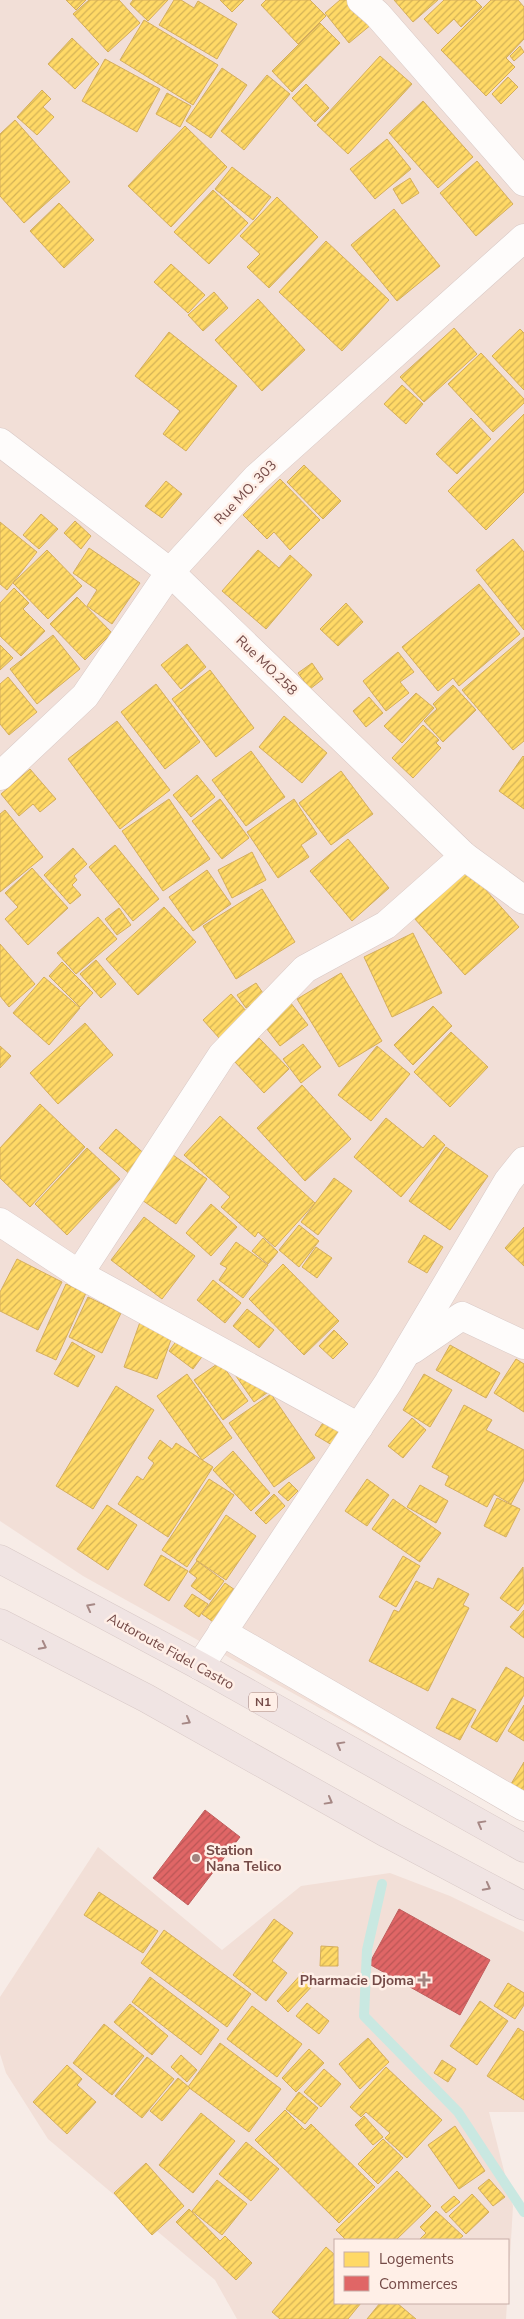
<svg xmlns="http://www.w3.org/2000/svg" width="524" height="2319" font-family="'Nunito Sans',sans-serif">
	<style>
		.residential { fill: #f2dfd7 }
		.homes { fill: url(#homes-hatch); stroke: #d5ae5d }
		.shops { fill: url(#shops-hatch); stroke: #c05e5d }
		.lines { fill: none; stroke-linecap: round; stroke-linejoin: round }
		.stream { stroke: #c9e8e1; stroke-width: 10 }
		.minor-casing { stroke: #d8c8c5; stroke-width: 29 }
		.highway-casing { stroke: #d8c9c7; stroke-width: 29 }
		.minor { stroke: #fefcfb; stroke-width: 28 }
		.highway { stroke: #f0e4e3; stroke-width: 28 }
		.oneway { stroke: #a68885 }
		.poi-dot { fill: #a2837f; stroke: #ffefe7; stroke-width: 2 }
		.labels { text-anchor: middle; stroke-width: 5; stroke-linejoin: round; paint-order: stroke }
		.shield { fill: #ffefe7; stroke: #9e7c77; stroke-width: 1 }
		.shield-label { font-size: 12px; font-weight: bold; fill: #744a47 }
		.street-label { font-size: 14px; fill: #744a47; stroke: #ffefe7 }
		.poi-label { font-size: 14px; font-weight: bold; fill: #744a47; stroke: #ffefe7; text-anchor: start }
	</style>
	<defs>
		<pattern id="homes-hatch" width="6" height="6" patternUnits="userSpaceOnUse" patternTransform="scale(1.25)"><rect width="6" height="6" fill="#ffd966"/><path d="M-1 1l2-2M0 6l6-6M5 7l2-2" fill="none" stroke="#d3b256"/></pattern>
		<pattern id="shops-hatch" width="6" height="6" patternUnits="userSpaceOnUse" patternTransform="scale(1.25)"><rect width="6" height="6" fill="#e06666"/><path d="M-1 1l2-2M0 6l6-6M5 7l2-2" fill="none" stroke="#ba5656"/></pattern>
	</defs>
	<rect width="100%" height="100%" fill="#f7ece7"/>
	<g class="residential">
		<polygon points="0,0 524,0 524,1822 83,1576 0,1521"/>
		<polygon points="98,1847 222,1950 301,1886 390,1873 450,1896 524,1932 524,2112 489,2112 513,2206 508,2291 508,2240 335,2240 335,2303 507,2303 506,2319 237,2319 215,2280 48,2139 6,2073 0,2054 0,1997"/>
	</g>
	<g class="homes">
		<polygon points="66,0 86,0 76,10"/>
		<polygon points="89,0 119,0 140,23 108,52 73,14"/>
		<polygon points="133,0 168,0 148,21 130,4"/>
		<polygon points="174,0 181,0 194,8 198,1 237,24 217,59 159,25"/>
		<polygon points="220,0 244,0 232,12"/>
		<polygon points="266,0 310,0 326,16 298,44 261,5"/>
		<polygon points="340,0 352,0 372,24 349,43 325,13"/>
		<polygon points="394,0 438,0 413,22"/>
		<polygon points="444,0 475,0 482,7 461,27 454,19 438,34 424,19"/>
		<polygon points="491,0 518,0 524,7 524,39 506,58 515,67 486,96 441,50"/>
		<polygon points="144,20 218,65 193,105 120,60"/>
		<polygon points="320,23 340,43 292,92 272,71"/>
		<polygon points="72,38 99,64 75,89 48,64"/>
		<polygon points="520,46 524,52 514,61 510,56"/>
		<polygon points="380,56 412,84 348,154 317,125"/>
		<polygon points="105,59 160,89 137,132 82,101"/>
		<polygon points="222,68 247,85 211,138 186,121"/>
		<polygon points="267,75 290,94 244,150 221,131"/>
		<polygon points="508,77 518,87 501,104 492,94"/>
		<polygon points="306,84 329,108 315,122 292,98"/>
		<polygon points="42,90 51,99 43,107 54,117 37,135 17,117"/>
		<polygon points="167,93 191,106 180,127 156,114"/>
		<polygon points="423,101 473,157 438,188 389,133"/>
		<polygon points="15,120 70,182 24,223 0,196 0,134"/>
		<polygon points="185,126 227,167 171,227 128,186"/>
		<polygon points="387,139 411,169 375,199 350,169"/>
		<polygon points="477,161 513,204 476,236 440,193"/>
		<polygon points="232,167 271,197 253,220 215,189"/>
		<polygon points="410,178 419,193 402,204 393,189"/>
		<polygon points="213,190 248,223 209,264 174,232"/>
		<polygon points="277,197 318,237 269,288 247,267 260,254 240,236"/>
		<polygon points="59,203 94,240 64,268 30,231"/>
		<polygon points="394,209 440,266 397,301 351,245"/>
		<polygon points="326,241 389,300 342,351 279,292"/>
		<polygon points="171,264 205,295 188,313 154,282"/>
		<polygon points="214,292 228,308 203,331 188,315"/>
		<polygon points="258,299 305,350 262,391 215,340"/>
		<polygon points="454,328 477,354 424,402 400,377"/>
		<polygon points="520,329 524,333 524,390 492,356"/>
		<polygon points="169,332 237,386 186,451 163,434 180,411 135,376"/>
		<polygon points="481,353 524,399 524,403 493,432 448,384"/>
		<polygon points="402,385 423,404 406,424 384,404"/>
		<polygon points="524,414 524,492 486,530 448,491"/>
		<polygon points="471,418 491,439 457,474 436,454"/>
		<polygon points="304,465 341,501 323,519 287,482"/>
		<polygon points="280,479 320,520 290,550 274,532 267,539 243,515"/>
		<polygon points="166,481 182,494 162,518 145,506"/>
		<polygon points="41,514 58,529 39,549 23,535"/>
		<polygon points="75,521 91,536 81,549 64,533"/>
		<polygon points="0,522 37,552 7,590 0,584"/>
		<polygon points="513,539 524,552 524,630 476,570"/>
		<polygon points="89,548 140,583 112,624 87,606 97,590 73,573"/>
		<polygon points="47,550 82,586 48,619 13,583"/>
		<polygon points="258,550 279,568 290,555 312,575 266,629 222,591"/>
		<polygon points="479,584 520,634 459,686 453,678 438,691 402,647"/>
		<polygon points="14,588 29,603 23,609 45,631 21,656 0,636 0,603"/>
		<polygon points="77,597 112,633 85,660 50,624"/>
		<polygon points="346,603 363,622 338,646 320,629"/>
		<polygon points="53,635 80,669 37,704 10,669"/>
		<polygon points="524,637 524,741 513,750 462,690"/>
		<polygon points="187,644 206,667 181,689 161,665"/>
		<polygon points="0,645 13,658 0,670"/>
		<polygon points="398,652 414,672 400,682 409,693 386,711 363,681"/>
		<polygon points="312,663 323,679 310,689 298,673"/>
		<polygon points="210,670 254,728 216,757 172,699"/>
		<polygon points="8,677 37,712 9,735 0,724 0,684"/>
		<polygon points="156,684 200,742 165,769 121,712"/>
		<polygon points="453,685 476,710 443,742 424,721 437,709 433,704"/>
		<polygon points="416,693 434,708 402,743 384,726"/>
		<polygon points="369,697 383,713 366,727 353,711"/>
		<polygon points="284,716 327,753 302,783 259,747"/>
		<polygon points="117,721 170,790 120,829 68,759"/>
		<polygon points="423,725 439,740 436,743 441,748 413,778 392,758"/>
		<polygon points="251,751 285,797 246,826 212,780"/>
		<polygon points="523,756 524,757 524,809 499,791"/>
		<polygon points="30,769 56,799 40,812 33,804 19,816 1,794"/>
		<polygon points="341,771 373,814 331,845 299,803"/>
		<polygon points="197,775 215,797 191,817 173,795"/>
		<polygon points="169,799 210,859 163,891 122,831"/>
		<polygon points="220,799 249,838 222,859 192,821"/>
		<polygon points="294,799 317,834 301,845 309,857 278,878 247,832"/>
		<polygon points="5,810 43,857 0,892 0,814"/>
		<polygon points="348,839 389,888 352,921 310,871"/>
		<polygon points="115,845 159,899 133,921 89,867"/>
		<polygon points="73,848 87,864 74,876 77,880 72,885 81,895 70,904 44,875"/>
		<polygon points="252,852 266,880 232,898 218,870"/>
		<polygon points="32,868 68,908 28,945 5,919 18,907 5,893"/>
		<polygon points="467,869 519,927 465,975 414,918"/>
		<polygon points="207,870 231,904 193,931 169,897"/>
		<polygon points="262,889 295,942 236,979 203,926"/>
		<polygon points="164,907 196,942 138,995 106,959"/>
		<polygon points="119,908 131,925 117,935 105,919"/>
		<polygon points="98,917 117,939 76,974 57,953"/>
		<polygon points="413,933 442,993 392,1017 364,957"/>
		<polygon points="0,944 35,984 9,1007 0,996"/>
		<polygon points="96,960 116,984 101,998 80,974"/>
		<polygon points="62,962 93,993 80,1007 49,976"/>
		<polygon points="341,973 382,1041 339,1067 297,999"/>
		<polygon points="44,977 80,1008 49,1045 13,1013"/>
		<polygon points="256,983 265,996 246,1008 237,995"/>
		<polygon points="231,994 248,1013 220,1039 203,1020"/>
		<polygon points="290,1002 308,1025 280,1046 263,1024"/>
		<polygon points="433,1006 452,1026 413,1065 394,1045"/>
		<polygon points="85,1023 113,1055 58,1104 30,1073"/>
		<polygon points="451,1032 488,1067 450,1107 414,1072"/>
		<polygon points="259,1038 289,1069 264,1093 234,1061"/>
		<polygon points="303,1044 321,1067 301,1083 283,1059"/>
		<polygon points="0,1046 11,1056 0,1068"/>
		<polygon points="377,1046 410,1074 371,1121 338,1095"/>
		<polygon points="302,1085 351,1139 305,1181 257,1128"/>
		<polygon points="40,1104 85,1147 30,1207 0,1178 0,1148"/>
		<polygon points="220,1116 315,1203 275,1247 258,1232 255,1237 221,1207 230,1197 184,1155"/>
		<polygon points="386,1118 423,1148 434,1135 445,1145 401,1197 354,1157"/>
		<polygon points="116,1129 147,1156 131,1175 99,1148"/>
		<polygon points="446,1147 488,1176 450,1230 409,1201"/>
		<polygon points="87,1148 120,1179 67,1235 35,1204"/>
		<polygon points="173,1155 207,1179 176,1224 142,1200"/>
		<polygon points="334,1178 352,1191 318,1235 301,1222"/>
		<polygon points="211,1204 237,1227 211,1256 186,1233"/>
		<polygon points="144,1217 195,1256 162,1299 111,1260"/>
		<polygon points="299,1225 319,1241 299,1267 279,1250"/>
		<polygon points="524,1227 524,1266 505,1248"/>
		<polygon points="424,1235 443,1247 427,1273 408,1262"/>
		<polygon points="263,1238 278,1252 268,1264 252,1251"/>
		<polygon points="236,1242 268,1265 243,1298 219,1280 227,1268 220,1264"/>
		<polygon points="316,1247 332,1258 317,1278 302,1267"/>
		<polygon points="17,1259 62,1282 38,1330 0,1311 0,1292"/>
		<polygon points="283,1264 339,1321 304,1355 249,1299"/>
		<polygon points="213,1280 241,1303 225,1323 197,1300"/>
		<polygon points="66,1284 86,1293 56,1360 36,1351"/>
		<polygon points="88,1297 121,1313 102,1353 69,1337"/>
		<polygon points="247,1309 274,1330 259,1348 233,1326"/>
		<polygon points="140,1322 173,1334 157,1379 124,1367"/>
		<polygon points="188,1325 212,1343 193,1369 169,1351"/>
		<polygon points="334,1330 348,1344 333,1359 319,1346"/>
		<polygon points="72,1342 95,1356 78,1387 54,1374"/>
		<polygon points="450,1345 500,1373 486,1398 436,1370"/>
		<polygon points="516,1359 524,1364 524,1412 494,1393"/>
		<polygon points="220,1362 248,1401 223,1420 194,1380"/>
		<polygon points="229,1366 274,1388 254,1402"/>
		<polygon points="187,1374 232,1438 202,1460 157,1396"/>
		<polygon points="424,1374 452,1390 430,1427 403,1410"/>
		<polygon points="116,1386 154,1410 93,1509 56,1486"/>
		<polygon points="271,1394 315,1458 274,1487 229,1423"/>
		<polygon points="464,1405 492,1420 486,1430 524,1450 524,1480 511,1504 494,1494 487,1507 445,1485 449,1476 432,1467"/>
		<polygon points="328,1415 344,1424 332,1445 315,1435"/>
		<polygon points="412,1418 426,1430 403,1458 388,1446"/>
		<polygon points="160,1440 172,1449 176,1443 213,1467 168,1537 118,1504 137,1476 143,1480 154,1463 148,1458"/>
		<polygon points="233,1451 270,1493 251,1511 213,1470"/>
		<polygon points="209,1479 234,1495 187,1567 162,1550"/>
		<polygon points="367,1479 389,1495 367,1526 345,1511"/>
		<polygon points="289,1482 298,1491 288,1501 278,1492"/>
		<polygon points="420,1485 448,1501 436,1523 407,1507"/>
		<polygon points="274,1494 285,1506 266,1524 255,1513"/>
		<polygon points="497,1498 520,1509 506,1537 484,1526"/>
		<polygon points="393,1499 441,1533 420,1562 372,1529"/>
		<polygon points="107,1505 137,1525 108,1570 77,1549"/>
		<polygon points="226,1515 256,1536 226,1580 196,1560"/>
		<polygon points="161,1555 188,1571 169,1601 144,1585"/>
		<polygon points="403,1556 420,1566 396,1607 379,1597"/>
		<polygon points="197,1561 224,1581 210,1600 191,1586 197,1578 189,1572"/>
		<polygon points="523,1567 524,1603 518,1611 500,1598"/>
		<polygon points="438,1578 469,1594 463,1605 469,1608 428,1691 369,1661 394,1610 399,1612 416,1581 433,1589"/>
		<polygon points="225,1583 238,1592 216,1624 202,1614"/>
		<polygon points="192,1594 208,1604 199,1617 184,1606"/>
		<polygon points="524,1610 524,1638 510,1627"/>
		<polygon points="506,1667 524,1678 524,1695 497,1742 471,1727"/>
		<polygon points="452,1698 476,1710 460,1740 436,1728"/>
		<polygon points="524,1705 524,1741 508,1731"/>
		<polygon points="524,1762 524,1798 511,1784"/>
		<polygon points="99,1892 158,1931 143,1953 84,1915"/>
		<polygon points="274,1919 293,1933 272,1961 287,1973 266,2001 233,1975"/>
		<polygon points="164,1930 251,1994 227,2027 141,1963"/>
		<polygon points="321,1946 338,1947 338,1966 320,1966"/>
		<polygon points="303,1972 315,1983 288,2012 277,2001"/>
		<polygon points="150,1977 219,2030 201,2055 132,2002"/>
		<polygon points="508,1983 524,1993 524,2005 515,2019 494,2006"/>
		<polygon points="480,2001 508,2021 477,2065 450,2046"/>
		<polygon points="307,2003 329,2021 319,2034 296,2016"/>
		<polygon points="130,2004 168,2036 152,2055 114,2022"/>
		<polygon points="252,2006 302,2044 277,2077 227,2039"/>
		<polygon points="104,2024 144,2056 112,2095 73,2063"/>
		<polygon points="518,2028 524,2032 524,2100 487,2076"/>
		<polygon points="368,2038 389,2062 360,2089 339,2064"/>
		<polygon points="220,2043 281,2089 249,2132 188,2087"/>
		<polygon points="309,2049 324,2063 296,2092 282,2078"/>
		<polygon points="181,2055 197,2070 187,2082 171,2067"/>
		<polygon points="147,2057 174,2079 142,2118 115,2096"/>
		<polygon points="442,2060 456,2069 448,2082 434,2073"/>
		<polygon points="67,2065 82,2079 77,2085 96,2102 67,2134 33,2102"/>
		<polygon points="386,2067 442,2120 407,2158 385,2138 390,2133 366,2112 361,2117 350,2107"/>
		<polygon points="324,2069 341,2084 321,2107 304,2092"/>
		<polygon points="178,2078 190,2088 162,2121 150,2111"/>
		<polygon points="299,2092 318,2108 305,2124 286,2109"/>
		<polygon points="285,2110 305,2130 311,2124 375,2187 339,2223 255,2140"/>
		<polygon points="201,2113 235,2141 193,2193 159,2165"/>
		<polygon points="364,2116 383,2137 373,2145 355,2125"/>
		<polygon points="455,2126 485,2171 459,2189 428,2145"/>
		<polygon points="383,2139 403,2158 378,2184 358,2164"/>
		<polygon points="246,2142 279,2169 251,2201 219,2174"/>
		<polygon points="146,2163 184,2206 152,2235 114,2193"/>
		<polygon points="397,2171 431,2206 396,2240 346,2240 336,2230"/>
		<polygon points="489,2179 505,2197 493,2206 478,2188"/>
		<polygon points="217,2180 247,2204 222,2235 192,2211"/>
		<polygon points="472,2194 489,2212 466,2234 449,2216"/>
		<polygon points="454,2196 460,2202 446,2213 441,2207"/>
		<polygon points="189,2209 220,2241 225,2236 252,2263 236,2280 176,2222"/>
		<polygon points="436,2211 463,2236 458,2240 419,2240 426,2233 420,2227"/>
		<polygon points="326,2247 335,2255 335,2303 361,2303 348,2319 280,2319 272,2312"/>
		<polygon points="380,2303 397,2303 416,2319 367,2319"/>
	</g>
	<g class="shops">
		<polygon points="205,1810 240,1837 188,1905 153,1878"/>
		<polygon points="399,1909 490,1960 460,2015 369,1964"/>
	</g>
	<g class="lines">
		<polyline class="stream" points="382,1884 367,1950 364,2016 458,2112 524,2212"/>
		<g class="minor-casing">
			<g id="minor">
				<polyline points="361,0 377,14 524,182"/>
				<polyline points="0,442 170,572 464,856 524,900"/>
				<polyline points="0,776 85,696 170,572 256,478 524,238"/>
				<polyline points="0,1222 79,1274 359,1427"/>
				<polyline points="79,1274 222,1055 305,969 386,925 464,856"/>
				<polyline points="412,1350 462,1316 524,1345"/>
				<polyline points="222,1632 524,1807"/>
				<polyline points="200,1666 388,1383 508,1181 524,1161"/>
			</g>
		</g>
		<g class="highway-casing">
			<g id="highway">
				<polyline points="0,1559 200,1666 524,1848"/>
				<polyline points="0,1623 146,1698 388,1834 524,1906"/>
			</g>
		</g>
		<use href="#minor" class="minor"/>
		<use href="#highway" class="highway"/>
	</g>
	<defs><path id="oneway-chevron" d="M-2-3.5L2.5 0L-2 3.5" fill="none" stroke-width="1.6" stroke-linecap="round" stroke-linejoin="round" transform="scale(1.25)"/></defs>
	<g class="oneway">
		<use href="#oneway-chevron" transform="translate(90 1607) rotate(-152)"/>
		<use href="#oneway-chevron" transform="translate(43 1646) rotate(27)"/>
		<use href="#oneway-chevron" transform="translate(187 1721) rotate(29)"/>
		<use href="#oneway-chevron" transform="translate(340 1745) rotate(-151)"/>
		<use href="#oneway-chevron" transform="translate(329 1801) rotate(29)"/>
		<use href="#oneway-chevron" transform="translate(481 1824) rotate(-151)"/>
		<use href="#oneway-chevron" transform="translate(487 1887) rotate(28)"/>
	</g>
	<g class="poi-dot">
		<circle cx="196" cy="1858" r="5"/>
		<path d="M421.5 1972.5h5v5h5v5h-5v5h-5v-5h-5v-5h5z"/>
	</g>
	<g class="labels">
		<rect class="shield" x="249" y="1692.5" width="28" height="19" rx="4"/>
		<g class="shield-label">
			<text x="263" y="1706">N1</text>
		</g>
		<g class="street-label">
			<text transform="translate(245 492) rotate(-46)" y="5">Rue MO. 303</text>
			<text transform="translate(267 665) rotate(44)" y="5">Rue MO.258</text>
			<text transform="translate(171 1651) rotate(29)" y="5">Autoroute Fidel Castro</text>
		</g>
		<g class="poi-label">
			<text x="206" y="1855">Station<tspan x="206" dy="16">Nana Telico</tspan></text>
			<text x="414" y="1985" text-anchor="end">Pharmacie Djoma</text>
		</g>
	</g>
	<rect x="334" y="2239" width="175" height="65" fill="#ffefe7" stroke="#c7ada7"/>
	<rect x="344" y="2252" width="25" height="15" fill="#ffd966" stroke="#c7ada7"/>
	<text x="379" y="2264" font-size="15" fill="#744a47">Logements</text>
	<rect x="344" y="2276" width="25" height="15" fill="#e06666" stroke="#c7ada7"/>
	<text x="379" y="2289" font-size="15" fill="#744a47">Commerces</text>
</svg>
